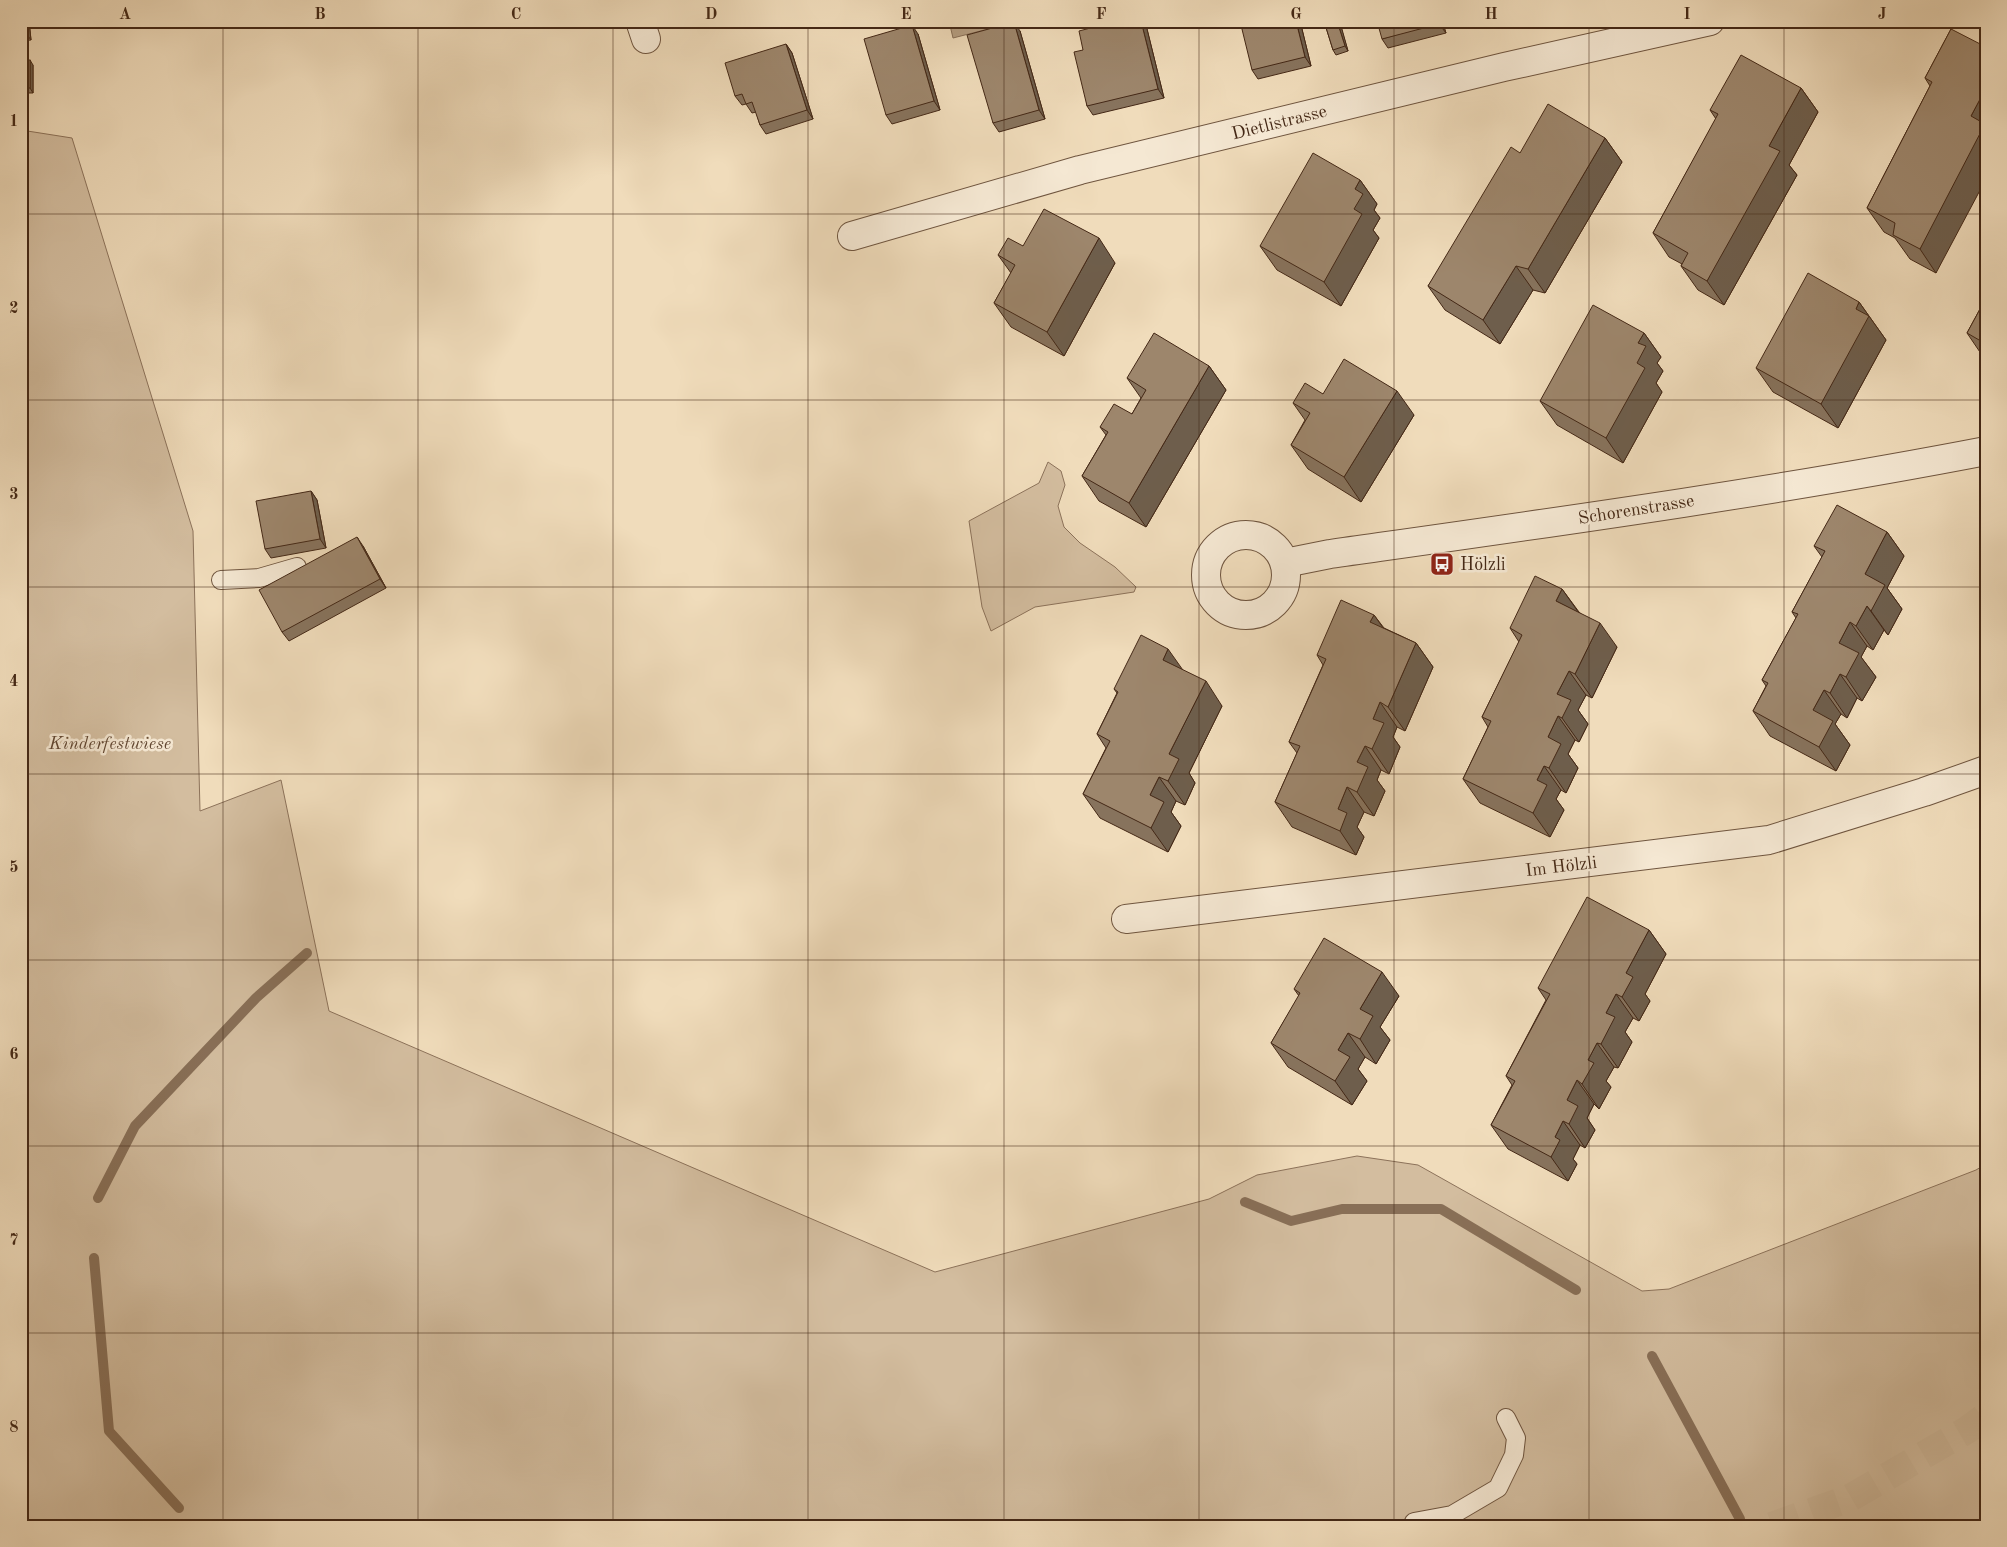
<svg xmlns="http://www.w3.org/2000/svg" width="2007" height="1547" font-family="'Old Standard TT',serif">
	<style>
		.green { fill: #d3bd9f; stroke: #8c725a }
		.water { fill: #b69f83; stroke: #886f57 }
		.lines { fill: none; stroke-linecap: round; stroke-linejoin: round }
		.stream { stroke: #886f57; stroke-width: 10 }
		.motorway-tunnel { stroke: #ceb89a; stroke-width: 28; stroke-dasharray: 28 14; stroke-linecap: butt }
		.service-casing { stroke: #6f553f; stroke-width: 20 }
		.minor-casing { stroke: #6f553f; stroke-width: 30 }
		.service { stroke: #f5e8d3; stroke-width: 18 }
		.minor { stroke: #f5e8d3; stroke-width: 28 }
		.wall { fill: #87735d; stroke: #442816 }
		.shaded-wall { fill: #6e5e4c; stroke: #442816 }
		.building { fill: #9d866c; stroke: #442816 }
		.grid { fill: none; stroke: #442816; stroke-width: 1; stroke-opacity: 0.55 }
		.labels { text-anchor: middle; stroke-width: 5; stroke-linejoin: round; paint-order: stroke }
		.street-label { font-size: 18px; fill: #442816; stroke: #f5e8d3 }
		.poi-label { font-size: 18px; fill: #442816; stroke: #f5e8d3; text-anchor: start }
		.park-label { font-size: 18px; font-style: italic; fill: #614631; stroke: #f5e8d3 }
		.neatline { fill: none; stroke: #442816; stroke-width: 2 }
		.grid-label { font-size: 16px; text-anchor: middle; font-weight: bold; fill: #442816 }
	</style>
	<rect width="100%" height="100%" fill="#f0dcbb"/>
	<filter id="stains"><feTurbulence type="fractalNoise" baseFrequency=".004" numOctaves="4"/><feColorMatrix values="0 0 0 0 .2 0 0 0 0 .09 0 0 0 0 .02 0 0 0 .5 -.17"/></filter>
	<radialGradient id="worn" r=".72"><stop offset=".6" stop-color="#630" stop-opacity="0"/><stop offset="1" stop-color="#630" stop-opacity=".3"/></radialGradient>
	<g class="green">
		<polygon points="21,130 72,138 193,531 200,811 281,780 329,1011 935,1272 1209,1199 1257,1175 1357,1156 1418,1165 1642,1291 1669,1289 1976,1170 1986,1164 1986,1526 21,1526"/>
		<polygon points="1048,462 1061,471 1065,485 1058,506 1064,527 1080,543 1115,567 1136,587 1134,592 1035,607 991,631 982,607 969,521 1039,483"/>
	</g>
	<polygon class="water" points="949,21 991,21 992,28 953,38"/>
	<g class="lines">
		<g class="stream">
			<polyline points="98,1198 135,1126 256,998 307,953"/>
			<polyline points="1245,1202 1291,1221 1342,1209 1441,1209 1576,1290"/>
			<polyline points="94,1258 109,1431 179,1508"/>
			<polyline points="1652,1356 1740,1519"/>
		</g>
		<polyline class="motorway-tunnel" points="1772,1526 1850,1498 1967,1430 1986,1416"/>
		<g class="service-casing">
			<g id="service">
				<polyline points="221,580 259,578 297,567"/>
				<polyline points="1414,1522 1452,1515 1498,1488 1514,1455 1516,1438 1506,1418"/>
			</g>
		</g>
		<g class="minor-casing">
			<g id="minor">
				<polyline points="640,21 646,39"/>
				<polyline points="852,236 1080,170 1504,67 1710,21"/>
				<circle cx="1246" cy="575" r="40"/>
				<path d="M1285,563L1330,554C1549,523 1768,493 1986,451"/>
				<polyline points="1126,919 1769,840 1924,792 1986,770"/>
			</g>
		</g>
		<use href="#service" class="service"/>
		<use href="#minor" class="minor"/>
	</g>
	<g class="wall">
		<polygon points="21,21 29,21 31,40 21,41"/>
		<polygon points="688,21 719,21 693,28"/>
		<polygon points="1300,21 1311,66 1258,79 1252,70"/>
		<polygon points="1324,21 1339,21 1348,51 1336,55 1333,50"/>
		<polygon points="1442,21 1446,33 1388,48 1382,39"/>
		<polygon points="1516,21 1528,21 1518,24"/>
		<polygon points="1146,25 1164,98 1093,115 1087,106 1083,50"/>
		<polygon points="1951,29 1936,273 1910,259 1895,238 1884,232 1867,208 1930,86 1925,78"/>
		<polygon points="1020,31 1045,119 999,132 993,123"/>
		<polygon points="918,34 940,110 892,124 886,115"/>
		<polygon points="786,44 792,53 813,119 766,134 760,125 756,112 752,113 746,104 742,105 735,96"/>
		<polygon points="21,60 33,65 33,93 21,93"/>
		<polygon points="1801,88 1818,112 1789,165 1797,175 1724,305 1698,290 1681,266 1682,264 1669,257 1653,233 1716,119 1710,110"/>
		<polygon points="1605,138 1622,162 1545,293 1533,290 1500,344 1445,310 1428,286 1520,153"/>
		<polygon points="1360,180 1377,204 1374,210 1380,218 1373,230 1379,238 1341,306 1277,270 1260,246"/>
		<polygon points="1023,246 1115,263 1064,356 1011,327 994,303 1011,273 998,255"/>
		<polygon points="1986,298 1986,359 1984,358 1967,333"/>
		<polygon points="1859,302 1886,340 1838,428 1773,392 1756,368"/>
		<polygon points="1644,333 1661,357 1657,363 1663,371 1656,383 1662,392 1623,463 1557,425 1540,401"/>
		<polygon points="1209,366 1226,390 1146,527 1099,501 1082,476 1106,435 1100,427 1132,414 1141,398 1127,378"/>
		<polygon points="1323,394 1414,415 1361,502 1308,469 1291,445 1305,420 1293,403"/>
		<polygon points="311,491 317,500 326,548 271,558 265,549"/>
		<polygon points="1887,532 1904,556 1887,588 1902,609 1888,635 1884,630 1873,650 1867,646 1861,657 1876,677 1862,701 1857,698 1847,718 1841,714 1835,724 1850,745 1836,771 1770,736 1753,711 1766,686 1762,680 1796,618 1792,612 1822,557 1814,546"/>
		<polygon points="363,546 386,588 289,641 282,632"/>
		<polygon points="1562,589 1579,612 1617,647 1592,698 1586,695 1578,710 1588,724 1579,742 1575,740 1568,754 1578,768 1566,793 1561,790 1556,799 1564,810 1550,837 1480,803 1463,779 1488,727 1482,717 1519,642 1510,628"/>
		<polygon points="1374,615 1384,628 1416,643 1433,667 1405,731 1397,727 1393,737 1400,747 1389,774 1381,770 1377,780 1385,791 1374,816 1364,812 1357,827 1364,837 1356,855 1292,827 1275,802 1297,753 1289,742 1323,665 1317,655"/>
		<polygon points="1183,670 1222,706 1189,773 1195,783 1185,805 1176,801 1171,812 1181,826 1168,852 1100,818 1083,794 1106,748 1097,734 1117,693 1114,689"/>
		<polygon points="1649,930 1666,954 1645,994 1650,1001 1639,1021 1633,1018 1625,1032 1632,1042 1618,1068 1614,1067 1606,1081 1611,1087 1599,1109 1594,1104 1587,1118 1595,1130 1585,1148 1580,1145 1573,1159 1577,1164 1568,1181 1508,1149 1491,1125 1512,1085 1506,1076 1546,1000 1538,988"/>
		<polygon points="1294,989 1399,996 1380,1027 1390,1040 1376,1064 1365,1057 1358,1069 1367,1081 1352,1105 1288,1067 1271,1043 1299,996"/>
	</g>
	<g class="shaded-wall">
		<polygon points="21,21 29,21 31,40 21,27"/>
		<polygon points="1141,21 1143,21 1146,25 1164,98 1158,89"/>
		<polygon points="1296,21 1300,21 1311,66 1305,57"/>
		<polygon points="1337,21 1340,22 1348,51 1345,46"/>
		<polygon points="1438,21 1442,21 1446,33 1439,24"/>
		<polygon points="1014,22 1020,31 1045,119 1039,110"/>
		<polygon points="912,25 918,34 940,110 934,101"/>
		<polygon points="786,44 792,53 813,119 807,110"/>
		<polygon points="30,60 33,65 33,93 30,88"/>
		<polygon points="1801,88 1818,112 1789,165 1797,175 1724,305 1707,281 1769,146"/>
		<polygon points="1986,88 1986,179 1936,273 1920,249 1971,116"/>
		<polygon points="1605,138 1622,162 1545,293 1528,269"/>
		<polygon points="1360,180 1377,204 1374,210 1380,218 1373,230 1379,238 1341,306 1324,282 1355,189"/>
		<polygon points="1099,238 1115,263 1064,356 1047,332"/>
		<polygon points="1516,266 1533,290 1500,344 1483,320"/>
		<polygon points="1859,302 1886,340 1838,428 1821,404 1856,309"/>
		<polygon points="1644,333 1661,357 1657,363 1663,371 1656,383 1662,392 1623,463 1606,438 1638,343"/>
		<polygon points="1209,366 1226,390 1146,527 1129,503"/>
		<polygon points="1397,391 1414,415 1361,502 1344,477"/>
		<polygon points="311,491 317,500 326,548 320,539"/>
		<polygon points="1887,532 1904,556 1887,588 1902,609 1888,635 1871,611 1865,574"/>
		<polygon points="357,537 363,546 386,588 380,579"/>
		<polygon points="1562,589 1579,613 1556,601"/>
		<polygon points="1867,606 1884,630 1873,650 1856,626"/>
		<polygon points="1374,615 1391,639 1370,622"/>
		<polygon points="1850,622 1867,646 1861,657 1876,677 1862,701 1846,677 1839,643"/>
		<polygon points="1600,623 1617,647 1592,698 1575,674"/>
		<polygon points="1416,643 1433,667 1405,731 1388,707"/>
		<polygon points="1168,649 1185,673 1163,660"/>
		<polygon points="1569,671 1586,695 1578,710 1588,724 1579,742 1562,718 1557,694"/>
		<polygon points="1840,674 1857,698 1847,718 1830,693"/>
		<polygon points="1206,681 1222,706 1189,773 1195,783 1185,805 1168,781 1169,754"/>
		<polygon points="1824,690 1841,714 1835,724 1850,745 1836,771 1819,747 1813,710"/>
		<polygon points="1380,702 1397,727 1393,737 1400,747 1389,774 1372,749 1373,719"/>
		<polygon points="1558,716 1575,740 1568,754 1578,768 1566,793 1549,768 1548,737"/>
		<polygon points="1365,746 1381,770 1377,780 1385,791 1374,816 1357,792 1357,762"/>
		<polygon points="1544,766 1561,790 1556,799 1564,810 1550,837 1533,813 1537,780"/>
		<polygon points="1159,777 1176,801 1171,812 1181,826 1168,852 1151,828 1150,795"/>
		<polygon points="1347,787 1364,812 1357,827 1364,837 1356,855 1340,831 1338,809"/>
		<polygon points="1649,930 1666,954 1645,994 1650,1001 1639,1021 1622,997 1626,973"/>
		<polygon points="1382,972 1399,996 1380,1027 1390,1040 1376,1064 1360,1039 1360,1009"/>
		<polygon points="1616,994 1633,1018 1625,1032 1632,1042 1618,1068 1601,1044 1606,1013"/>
		<polygon points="1348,1033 1365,1057 1358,1069 1367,1081 1352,1105 1335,1081 1338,1050"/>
		<polygon points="1597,1043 1614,1067 1606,1081 1611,1087 1599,1109 1582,1084 1588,1060"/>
		<polygon points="1577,1080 1594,1104 1587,1118 1595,1130 1585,1148 1569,1124 1567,1100"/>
		<polygon points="1563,1121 1580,1145 1573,1159 1577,1164 1568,1181 1551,1157 1555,1137"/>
	</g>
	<g class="building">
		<polygon points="1117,21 1141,21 1158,89 1087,106 1074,52 1083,50 1079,31"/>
		<polygon points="1240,21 1296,21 1305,57 1252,70"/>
		<polygon points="1324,21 1337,21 1345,46 1333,50"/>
		<polygon points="1377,21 1438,21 1439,24 1382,39"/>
		<polygon points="1014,22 1039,110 993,123 967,35"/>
		<polygon points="912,25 934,101 886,115 864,39"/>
		<polygon points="1951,29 1986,47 1986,88 1971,116 1985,124 1920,249 1893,235 1895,223 1867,208 1932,82 1925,78"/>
		<polygon points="786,44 807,110 760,125 752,102 746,104 742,94 735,96 725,63"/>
		<polygon points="1741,55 1801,88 1769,146 1780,151 1707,281 1681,266 1688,253 1653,233 1718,114 1710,110"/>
		<rect x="21" y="60" width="9" height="28"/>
		<polygon points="1548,104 1605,138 1528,269 1516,266 1483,320 1428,286 1511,147 1520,153"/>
		<polygon points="1313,153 1360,180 1355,189 1363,194 1354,209 1362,214 1324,282 1260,246"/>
		<polygon points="1044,209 1099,238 1047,332 994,303 1015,265 998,255 1008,238 1023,246"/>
		<polygon points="1808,273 1859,302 1856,309 1869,316 1821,404 1756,368"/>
		<polygon points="1986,298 1986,344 1967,333"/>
		<polygon points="1593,305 1644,333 1638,343 1646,346 1637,363 1645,368 1606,438 1540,401"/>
		<polygon points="1154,333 1209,366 1129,503 1082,476 1108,432 1100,427 1114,404 1132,414 1146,390 1127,378"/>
		<polygon points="1344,359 1397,391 1344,477 1291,445 1310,413 1293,403 1305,383 1323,394"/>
		<polygon points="311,491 320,539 265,549 256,501"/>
		<polygon points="1837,505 1887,532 1865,574 1885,585 1871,611 1867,606 1856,626 1850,622 1839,643 1859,653 1846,677 1840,674 1830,693 1824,690 1813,710 1833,721 1819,747 1753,711 1768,683 1762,680 1798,614 1792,612 1825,551 1814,546"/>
		<polygon points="357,537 380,579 282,632 259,590"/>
		<polygon points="1535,576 1562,589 1556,601 1600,623 1575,674 1569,671 1557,694 1571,700 1562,718 1558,716 1548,737 1561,744 1549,768 1544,766 1537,780 1547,785 1533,813 1463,779 1491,721 1482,717 1522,635 1510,628"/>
		<polygon points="1341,600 1374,615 1370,622 1416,643 1388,707 1380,702 1373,719 1384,723 1372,749 1365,746 1357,762 1368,767 1357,792 1347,787 1338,809 1347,813 1340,831 1275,802 1300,746 1289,742 1326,659 1317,655"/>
		<polygon points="1141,635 1168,649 1163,660 1206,681 1169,754 1179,759 1168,781 1159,777 1150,795 1164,802 1151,828 1083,794 1110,741 1097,734 1118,692 1114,689"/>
		<polygon points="1587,897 1649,930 1626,973 1633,977 1622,997 1616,994 1606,1013 1615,1017 1601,1044 1597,1043 1588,1060 1594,1063 1582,1084 1577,1080 1567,1100 1578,1106 1569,1124 1563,1121 1555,1137 1560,1140 1551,1157 1491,1125 1515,1081 1506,1076 1550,994 1538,988"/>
		<polygon points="1324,938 1382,972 1360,1009 1373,1016 1360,1039 1348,1033 1338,1050 1350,1057 1335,1081 1271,1043 1300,993 1294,989"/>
	</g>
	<path class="grid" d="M223,21V1526M418,21V1526M613,21V1526M808,21V1526M1004,21V1526M1199,21V1526M1394,21V1526M1589,21V1526M1784,21V1526M21,214H1986M21,400H1986M21,587H1986M21,774H1986M21,960H1986M21,1146H1986M21,1333H1986"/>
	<defs>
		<g id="bus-square" transform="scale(1.25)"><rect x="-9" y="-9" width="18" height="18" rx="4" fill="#8f2418" stroke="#f5e8d3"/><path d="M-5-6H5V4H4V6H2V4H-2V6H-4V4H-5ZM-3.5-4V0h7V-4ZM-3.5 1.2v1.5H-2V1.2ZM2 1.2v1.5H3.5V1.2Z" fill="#fff"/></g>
	</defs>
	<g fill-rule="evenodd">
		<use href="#bus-square" x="1442" y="564"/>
	</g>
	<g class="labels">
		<g class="street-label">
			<text transform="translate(1279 122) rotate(-14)" y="6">Dietlistrasse</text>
			<text transform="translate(1636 509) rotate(-9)" y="6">Schorenstrasse</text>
			<text transform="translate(1561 866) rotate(-7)" y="6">Im Hölzli</text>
		</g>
		<g class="poi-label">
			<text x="1460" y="570">Hölzli</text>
		</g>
		<g class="park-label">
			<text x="110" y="749">Kinderfestwiese</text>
		</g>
	</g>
	<rect width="2007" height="1547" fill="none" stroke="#f0dcbb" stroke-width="55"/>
	<rect x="28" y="28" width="1952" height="1492" class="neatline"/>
	<g class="grid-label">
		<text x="125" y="19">A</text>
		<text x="320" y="19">B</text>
		<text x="516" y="19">C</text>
		<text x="711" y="19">D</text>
		<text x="906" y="19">E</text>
		<text x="1101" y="19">F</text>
		<text x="1296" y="19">G</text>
		<text x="1491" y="19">H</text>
		<text x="1687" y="19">I</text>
		<text x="1882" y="19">J</text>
		<text x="14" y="126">1</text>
		<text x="14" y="313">2</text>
		<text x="14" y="499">3</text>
		<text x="14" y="686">4</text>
		<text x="14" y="872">5</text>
		<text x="14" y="1059">6</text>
		<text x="14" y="1245">7</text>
		<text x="14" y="1432">8</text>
	</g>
	<rect width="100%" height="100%" filter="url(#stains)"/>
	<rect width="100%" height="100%" fill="url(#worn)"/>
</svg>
